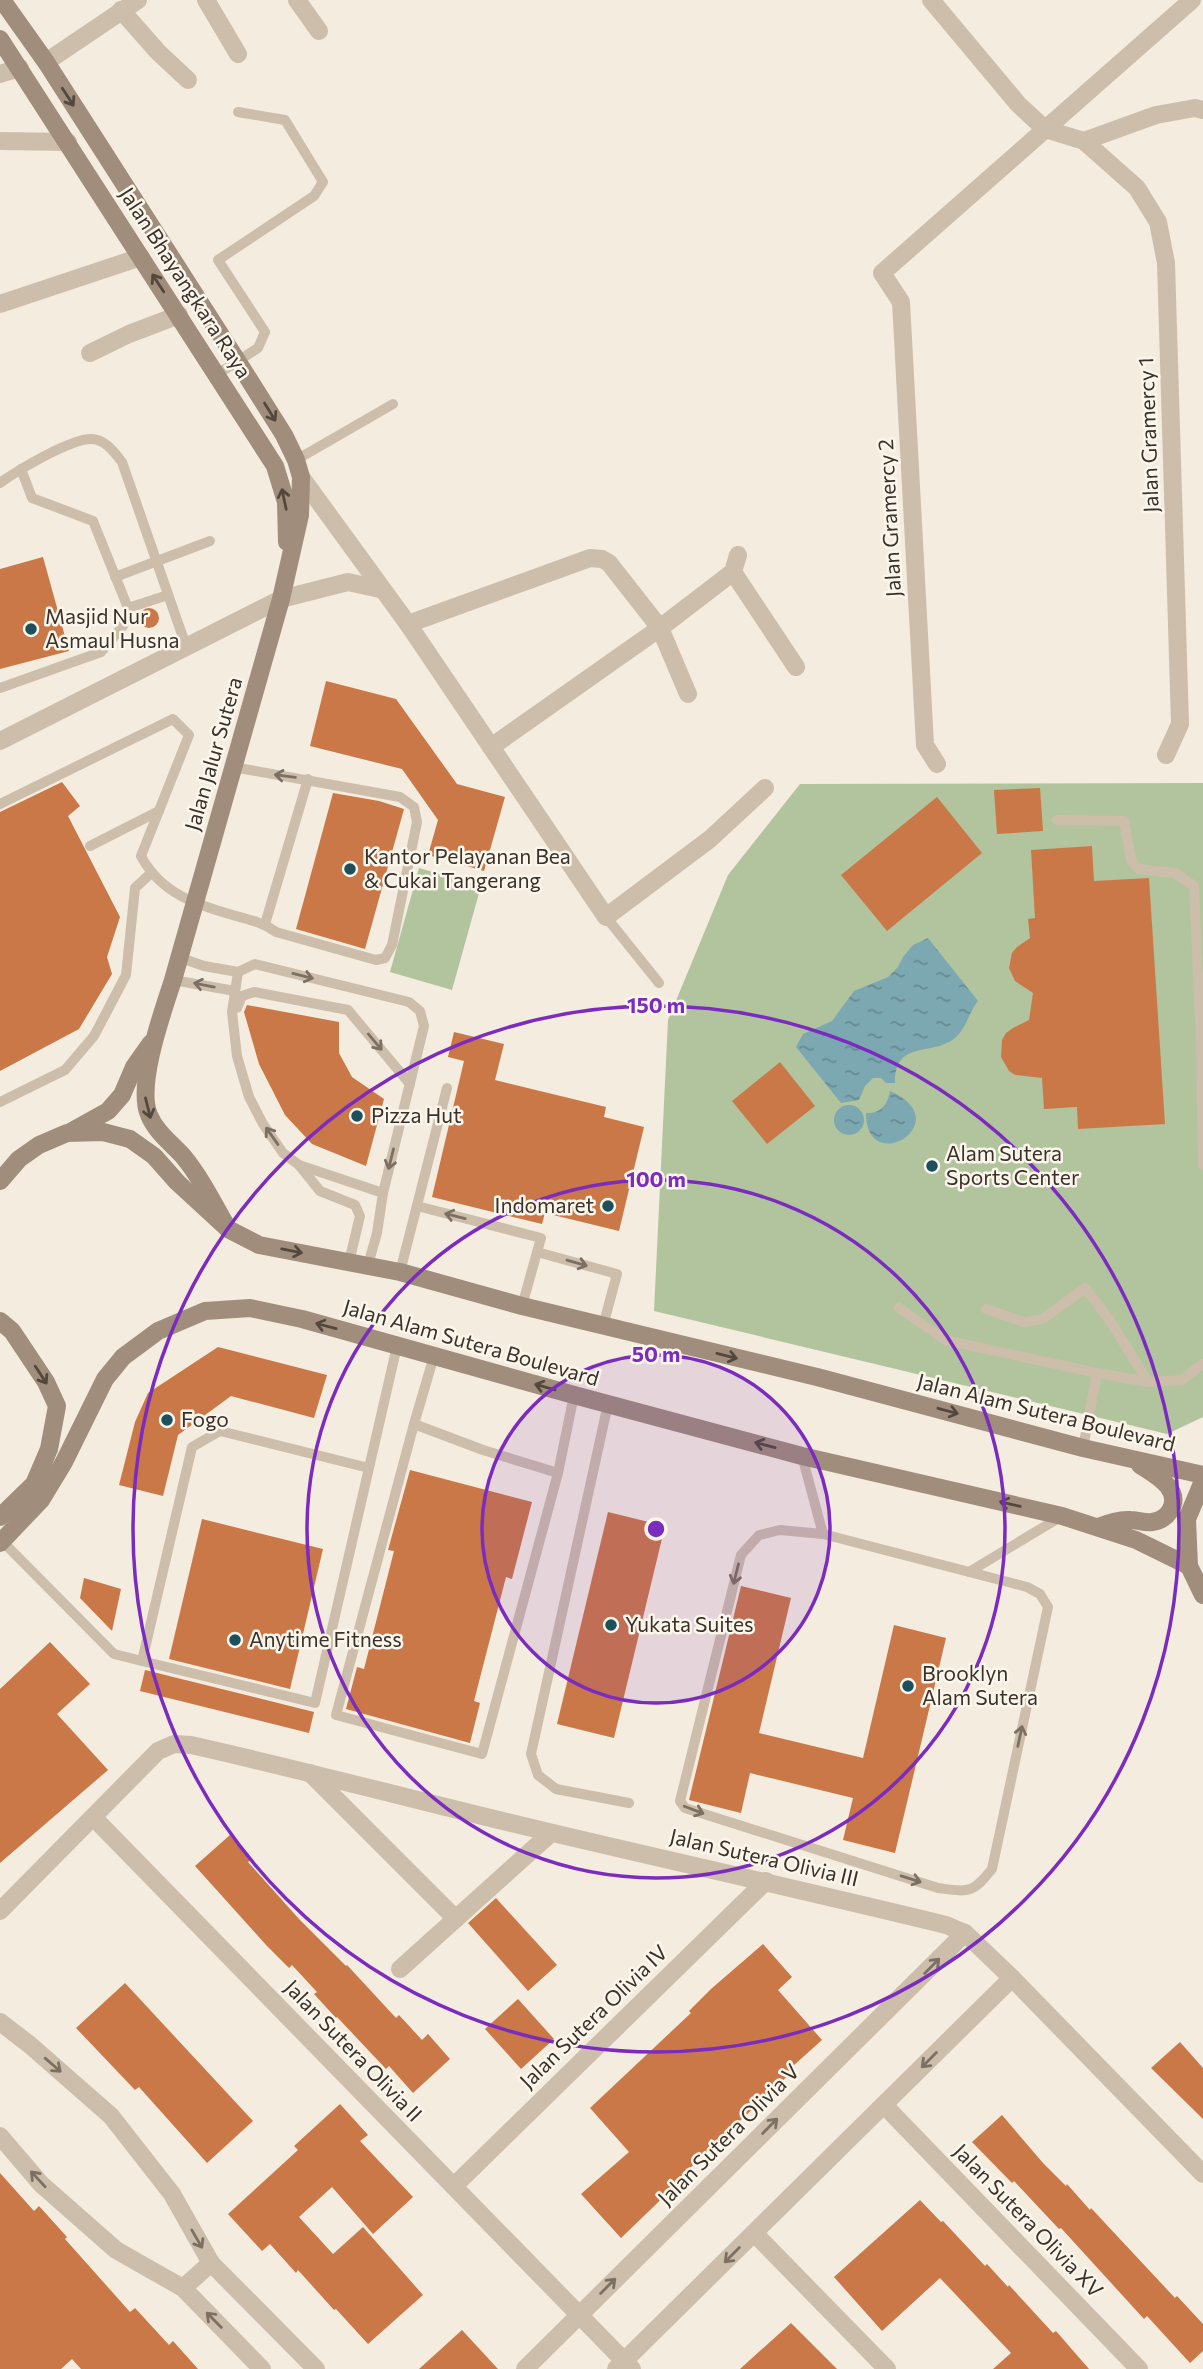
<svg xmlns="http://www.w3.org/2000/svg" width="1203" height="2369" font-family="Commissioner,sans-serif">
	<style>
		.garden { fill: #b2c49e }
		.water { fill: url(#water-ripples) }
		.building { fill: #ca7847 }
		.lines { fill: none; stroke-linecap: round; stroke-linejoin: round }
		.service { stroke: #ccbeaa; stroke-width: 10 }
		.minor { stroke: #ccbeaa; stroke-width: 18 }
		.secondary { stroke: #a08d7b; stroke-width: 18 }
		.oneway { stroke: #54483e }
		.oneway2 { stroke: #7c7064 }
		.ring { fill: none; stroke: #7b2cbf; stroke-width: 3.5 }
		.poi-dot { fill: #1d505d; stroke: #fbf6eb; stroke-width: 2.5 }
		.labels { text-anchor: middle; stroke-width: 5; stroke-linejoin: round; paint-order: stroke }
		.street-label { font-size: 21px; fill: #3a312a; stroke: #fbf6eb }
		.poi-label { font-size: 21px; fill: #3a312a; stroke: #fbf6eb; text-anchor: start }
		.centre { fill: #7b2cbf; stroke: #fbf6eb; stroke-width: 3.5 }
		.ring-label { font-size: 21px; text-anchor: middle; font-weight: bold; fill: #7b2cbf; stroke: #fbf6eb; stroke-width: 5; stroke-linejoin: round; paint-order: stroke }
	</style>
	<defs>
		<pattern id="water-ripples" width="26" height="14" patternUnits="userSpaceOnUse" patternTransform="scale(1.75)"><rect width="26" height="14" fill="#7ca8b2"/><path d="M2 4q2-2 4 0t4 0M15 11q2-2 4 0t4 0" fill="none" stroke="#678991"/></pattern>
	</defs>
	<rect width="100%" height="100%" fill="#f4ecdf"/>
	<g class="garden">
		<polygon points="1203,783 1203,1417 1167,1434 654,1311 668,1020 728,875 800,784"/>
		<polygon points="419,868 481,886 452,990 390,972"/>
	</g>
	<g class="water">
		<path d="M928,938L978,1001C969,1012 966,1029 955,1038C931,1057 895,1039 895,1083H886L881,1078H873L865,1086L859,1100L841,1103L796,1047L803,1034L832,1021L854,991L888,977L898,967L903,957L913,945Z"/>
		<path d="M890,1091C960,1122 866,1179 866,1113C881,1114 888,1104 890,1091Z"/>
		<circle cx="849" cy="1120" r="15"/>
	</g>
	<g class="building">
		<polygon points="43,557 69,651 0,669 0,569"/>
		<circle cx="149" cy="618" r="10"/>
		<polygon points="326,681 396,699 457,784 505,797 484,871 428,855 438,820 402,769 310,746"/>
		<polygon points="62,782 80,806 68,816 120,917 107,957 112,974 79,1029 0,1071 0,812"/>
		<polygon points="1040,788 1043,831 997,834 994,790"/>
		<polygon points="333,793 379,801 404,809 365,949 296,929"/>
		<polygon points="937,797 982,853 887,931 841,875"/>
		<polygon points="1092,846 1094,881 1149,878 1165,1124 1078,1129 1077,1107 1044,1109 1042,1078 1015,1075 1009,1071 1001,1057 1002,1040 1006,1033 1013,1028 1029,1020 1033,993 1015,981 1009,968 1012,953 1017,947 1030,938 1028,919 1035,918 1031,850"/>
		<polygon points="247,1005 339,1022 339,1053 352,1077 384,1099 366,1166 312,1144 285,1115 259,1064 244,1012"/>
		<polygon points="454,1032 504,1044 495,1080 606,1107 604,1117 644,1127 619,1231 545,1213 542,1224 432,1197 464,1061 448,1057"/>
		<polygon points="780,1062 815,1106 767,1144 732,1101"/>
		<polygon points="218,1347 327,1375 314,1418 231,1396 178,1435 163,1496 119,1485 135,1422 148,1393"/>
		<polygon points="410,1470 532,1502 512,1579 506,1577 474,1701 480,1703 470,1743 346,1709 357,1667 364,1669 394,1551 388,1550"/>
		<polygon points="608,1512 665,1526 614,1738 557,1724"/>
		<polygon points="202,1519 323,1549 290,1689 169,1659"/>
		<polygon points="84,1578 121,1589 112,1631 80,1598"/>
		<polygon points="741,1586 791,1598 759,1733 863,1758 894,1625 946,1638 895,1853 843,1840 853,1798 750,1773 741,1813 689,1800"/>
		<polygon points="50,1642 90,1684 57,1714 108,1770 0,1863 0,1689"/>
		<polygon points="145,1670 314,1712 309,1733 140,1691"/>
		<polygon points="230,1835 252,1859 248,1862 299,1919 346,1966 347,1965 396,2018 399,2015 422,2040 428,2034 450,2059 413,2093 389,2066 386,2069 337,2017 336,2018 314,1994 317,1992 292,1965 289,1968 267,1946 195,1866"/>
		<polygon points="496,1898 557,1965 528,1991 468,1923"/>
		<polygon points="763,1944 792,1977 778,1990 822,2040 793,2066 795,2069 672,2185 674,2187 621,2238 581,2194 629,2152 590,2108 691,2013 689,2011 711,1989"/>
		<polygon points="125,1983 253,2121 207,2163 139,2087 135,2090 76,2028"/>
		<polygon points="518,1999 554,2039 521,2069 485,2029"/>
		<polygon points="1180,2042 1203,2068 1203,2119 1151,2068"/>
		<polygon points="340,2104 368,2135 360,2141 413,2197 373,2234 332,2187 299,2217 333,2254 363,2227 423,2295 368,2344 336,2309 334,2310 298,2270 296,2273 270,2244 262,2251 228,2214 298,2150 294,2146"/>
		<polygon points="1002,2115 1043,2163 1066,2186 1067,2184 1090,2210 1091,2208 1175,2298 1177,2296 1203,2324 1203,2351 1190,2363 1147,2316 1144,2319 1061,2228 1059,2229 1014,2181 1012,2183 972,2142"/>
		<polygon points="0,2173 34,2211 39,2206 67,2237 65,2239 130,2312 135,2308 169,2345 173,2341 198,2369 81,2369 72,2359 61,2369 0,2369"/>
		<polygon points="920,2200 941,2222 943,2221 985,2266 987,2264 1008,2287 1009,2285 1053,2333 1056,2331 1089,2369 993,2369 1011,2353 940,2278 882,2331 834,2277"/>
		<polygon points="791,2323 837,2369 740,2369"/>
		<polygon points="462,2330 498,2369 419,2369"/>
	</g>
	<g class="lines">
		<g class="service">
			<polyline points="216,375 258,348 265,332 218,260 314,196 323,182 285,120 238,112"/>
			<polyline points="296,460 393,404"/>
			<polyline points="21,469 32,498 93,521 128,608 168,595"/>
			<path d="M0,483C18,470 70,439 91,439C105,439 114,452 122,462L186,646"/>
			<polyline points="115,577 210,541"/>
			<polyline points="0,688 101,652 123,626 128,608"/>
			<path d="M0,804L173,719L189,735L141,856C161,894 197,905 236,916C251,920 264,923 276,932L376,960L385,958L392,945L417,822L414,807L400,797L233,767"/>
			<polyline points="1057,820 1124,821 1131,860 1139,869 1175,873 1194,886 1201,1043 1203,1165"/>
			<polyline points="90,846 159,811"/>
			<polyline points="606,917 659,983"/>
			<polyline points="265,924 308,779"/>
			<polyline points="178,957 204,966 238,972 255,964 409,1002 420,1011 424,1026 383,1193 299,1165 283,1153 263,1124 249,1097 237,1056 232,1012 238,972"/>
			<polyline points="173,980 235,991"/>
			<polyline points="237,1008 242,996 254,992 348,1010 410,1084"/>
			<polyline points="0,1102 65,1070 94,1036 126,975 135,888 150,874"/>
			<polyline points="299,1165 320,1191 355,1205 360,1216 349,1262"/>
			<polyline points="417,1206 541,1238 522,1306"/>
			<polyline points="537,1252 617,1274 603,1326"/>
			<polyline points="368,1265 377,1233 383,1193"/>
			<polyline points="400,1272 447,1088"/>
			<polyline points="899,1308 945,1340 1097,1373 1148,1382 1182,1380 1203,1364"/>
			<polyline points="986,1309 1024,1322 1043,1319 1085,1288 1109,1319 1148,1382"/>
			<polyline points="608,1404 531,1754 538,1775 556,1789 629,1803"/>
			<polyline points="414,1424 434,1356"/>
			<polyline points="1083,1448 1097,1373"/>
			<path d="M802,1456L823,1534L1027,1587L1040,1594L1048,1607L992,1869C972,1894 969,1892 938,1888L685,1808L680,1801L741,1555L759,1535L780,1530L823,1534"/>
			<polyline points="369,1468 220,1431 192,1447 142,1661 315,1703 397,1346"/>
			<polyline points="558,1473 482,1754 336,1715 414,1424 483,1450 558,1473 574,1395"/>
			<polyline points="2,1541 114,1654 142,1661"/>
			<polyline points="969,1572 1062,1516"/>
		</g>
		<g class="minor">
			<polyline points="206,0 238,54"/>
			<polyline points="297,0 319,31"/>
			<polyline points="931,0 1018,104 1045,129 1084,141 1156,115 1195,108 1203,110"/>
			<polyline points="121,10 158,52 188,80"/>
			<polyline points="46,62 138,0"/>
			<polyline points="0,74 20,68"/>
			<polyline points="0,141 68,142"/>
			<polyline points="1084,141 1137,188 1158,222 1166,263 1180,724 1166,755"/>
			<polyline points="0,304 141,257"/>
			<polyline points="90,353 129,334 179,315"/>
			<polyline points="301,477 408,624 606,917 710,839 765,788"/>
			<polyline points="733,572 796,667"/>
			<polyline points="408,624 590,558 602,559 609,563 660,628 688,694"/>
			<polyline points="0,741 281,599 348,582 380,589"/>
			<polyline points="491,747 660,628 733,572 738,555"/>
			<polyline points="937,764 925,745 901,302 882,273 1192,0"/>
			<polyline points="310,1773 456,1919"/>
			<polyline points="94,1818 632,2369"/>
			<path d="M0,1911L158,1751L174,1744L191,1745C312,1772 432,1805 553,1833C684,1864 815,1893 946,1925L965,1933L1012,1978L1203,2174"/>
			<polyline points="400,1969 551,1833"/>
			<polyline points="0,2022 30,2045 111,2116 172,2194 211,2263 316,2369"/>
			<polyline points="884,2105 1139,2369"/>
			<polyline points="0,2136 41,2184 116,2250 183,2288 262,2369"/>
			<polyline points="454,2186 766,1881"/>
			<polyline points="754,2233 887,2369"/>
			<polyline points="183,2288 211,2263"/>
			<polyline points="525,2369 965,1933"/>
			<polyline points="616,2369 1012,1978"/>
		</g>
		<g class="secondary">
			<path d="M2,0L46,62L238,362L284,435L296,460L301,477L300,515L281,599L173,980C163,1011 136,1085 149,1115C156,1132 171,1143 183,1156C201,1178 214,1204 228,1229"/>
			<polyline points="0,39 275,466 286,502 287,542"/>
			<polyline points="72,1131 108,1111 122,1095 134,1067 151,1043"/>
			<polyline points="0,1181 19,1159 39,1145 67,1133 103,1132 130,1139 154,1156 177,1182 228,1229 259,1245 400,1272 522,1306 817,1377 1083,1448 1203,1475"/>
			<polyline points="0,1321 12,1331 46,1382 57,1406 49,1449 34,1484 0,1517"/>
			<polyline points="1203,1481 1187,1519 1189,1566 1203,1595"/>
			<path d="M1098,1527C1108,1523 1119,1519 1130,1520C1137,1520 1145,1523 1152,1522C1160,1521 1166,1517 1170,1511C1183,1489 1155,1475 1140,1465"/>
			<polyline points="0,1543 41,1500 64,1462 105,1379 123,1357 158,1331 205,1311 250,1308 302,1319 574,1395 802,1456 1062,1516 1136,1540 1189,1566"/>
		</g>
	</g>
	<defs><path id="oneway-shaft" d="M-6 0H5M1.5-3L5.5 0L1.5 3" fill="none" stroke-width="1.6" stroke-linecap="round" stroke-linejoin="round" transform="scale(1.75)"/></defs>
	<g class="oneway">
		<use href="#oneway-shaft" transform="translate(68 97) rotate(57)"/>
		<use href="#oneway-shaft" transform="translate(158 283) rotate(-123)"/>
		<use href="#oneway-shaft" transform="translate(270 412) rotate(58)"/>
		<use href="#oneway-shaft" transform="translate(284 499) rotate(-102)"/>
		<use href="#oneway-shaft" transform="translate(148 1108) rotate(76)"/>
		<use href="#oneway-shaft" transform="translate(292 1251) rotate(11)"/>
		<use href="#oneway-shaft" transform="translate(326 1326) rotate(-165)"/>
		<use href="#oneway-shaft" transform="translate(727 1356) rotate(14)"/>
		<use href="#oneway-shaft" transform="translate(41 1375) rotate(57)"/>
		<use href="#oneway-shaft" transform="translate(545 1387) rotate(-164)"/>
		<use href="#oneway-shaft" transform="translate(948 1411) rotate(15)"/>
		<use href="#oneway-shaft" transform="translate(765 1445) rotate(-165)"/>
		<use href="#oneway-shaft" transform="translate(1010 1504) rotate(-167)"/>
	</g>
	<g class="oneway2">
		<use href="#oneway-shaft" transform="translate(285 776) rotate(-173)"/>
		<use href="#oneway-shaft" transform="translate(303 976) rotate(14)"/>
		<use href="#oneway-shaft" transform="translate(204 985) rotate(-169)"/>
		<use href="#oneway-shaft" transform="translate(375 1042) rotate(50)"/>
		<use href="#oneway-shaft" transform="translate(272 1136) rotate(-125)"/>
		<use href="#oneway-shaft" transform="translate(391 1159) rotate(104)"/>
		<use href="#oneway-shaft" transform="translate(455 1216) rotate(-166)"/>
		<use href="#oneway-shaft" transform="translate(577 1263) rotate(16)"/>
		<use href="#oneway-shaft" transform="translate(736 1574) rotate(104)"/>
		<use href="#oneway-shaft" transform="translate(1020 1736) rotate(-78)"/>
		<use href="#oneway-shaft" transform="translate(694 1810) rotate(21)"/>
		<use href="#oneway-shaft" transform="translate(911 1879) rotate(17)"/>
		<use href="#oneway-shaft" transform="translate(932 1966) rotate(-45)"/>
		<use href="#oneway-shaft" transform="translate(929 2060) rotate(135)"/>
		<use href="#oneway-shaft" transform="translate(53 2065) rotate(41)"/>
		<use href="#oneway-shaft" transform="translate(770 2126) rotate(-45)"/>
		<use href="#oneway-shaft" transform="translate(38 2179) rotate(-133)"/>
		<use href="#oneway-shaft" transform="translate(197 2239) rotate(60)"/>
		<use href="#oneway-shaft" transform="translate(732 2255) rotate(135)"/>
		<use href="#oneway-shaft" transform="translate(608 2286) rotate(-45)"/>
		<use href="#oneway-shaft" transform="translate(214 2320) rotate(-135)"/>
	</g>
	<circle cx="656" cy="1529" r="174" fill="#7b2cbf" fill-opacity=".12"/>
	<g class="ring">
		<circle cx="656" cy="1529" r="174"/>
		<circle cx="656" cy="1529" r="349"/>
		<circle cx="656" cy="1529" r="523"/>
	</g>
	<g class="poi-dot">
		<circle cx="31" cy="629" r="7"/>
		<circle cx="350" cy="869" r="7"/>
		<circle cx="357" cy="1116" r="7"/>
		<circle cx="932" cy="1166" r="7"/>
		<circle cx="608" cy="1206" r="7"/>
		<circle cx="167" cy="1420" r="7"/>
		<circle cx="611" cy="1625" r="7"/>
		<circle cx="235" cy="1640" r="7"/>
		<circle cx="908" cy="1686" r="7"/>
	</g>
	<g class="labels">
		<g class="street-label">
			<text transform="translate(185 283) rotate(57)" y="7">Jalan Bhayangkara Raya</text>
			<text transform="translate(1149 435) rotate(-92)" y="7">Jalan Gramercy 1</text>
			<text transform="translate(890 518) rotate(-93)" y="7">Jalan Gramercy 2</text>
			<text transform="translate(214 754) rotate(-74)" y="7">Jalan Jalur Sutera</text>
			<text transform="translate(471 1343) rotate(16)" y="7">Jalan Alam Sutera Boulevard</text>
			<text transform="translate(1046 1413) rotate(14)" y="7">Jalan Alam Sutera Boulevard</text>
			<text transform="translate(764 1858) rotate(13)" y="7">Jalan Sutera Olivia III</text>
			<text transform="translate(594 2017) rotate(-44)" y="7">Jalan Sutera Olivia IV</text>
			<text transform="translate(353 2051) rotate(46)" y="7">Jalan Sutera Olivia II</text>
			<text transform="translate(729 2135) rotate(-45)" y="7">Jalan Sutera Olivia V</text>
			<text transform="translate(1028 2221) rotate(46)" y="7">Jalan Sutera Olivia XV</text>
		</g>
		<g class="poi-label">
			<text x="45" y="624">Masjid Nur<tspan x="45" dy="24">Asmaul Husna</tspan></text>
			<text x="364" y="864">Kantor Pelayanan Bea<tspan x="364" dy="24">&amp; Cukai Tangerang</tspan></text>
			<text x="371" y="1123">Pizza Hut</text>
			<text x="946" y="1161">Alam Sutera<tspan x="946" dy="24">Sports Center</tspan></text>
			<text x="594" y="1213" text-anchor="end">Indomaret</text>
			<text x="181" y="1427">Fogo</text>
			<text x="625" y="1632">Yukata Suites</text>
			<text x="249" y="1647">Anytime Fitness</text>
			<text x="922" y="1681">Brooklyn<tspan x="922" dy="24">Alam Sutera</tspan></text>
		</g>
	</g>
	<circle cx="656" cy="1529" r="10" class="centre"/>
	<g class="ring-label">
		<text x="656" y="1013">150 m</text>
		<text x="656" y="1187">100 m</text>
		<text x="656" y="1362">50 m</text>
	</g>
</svg>
